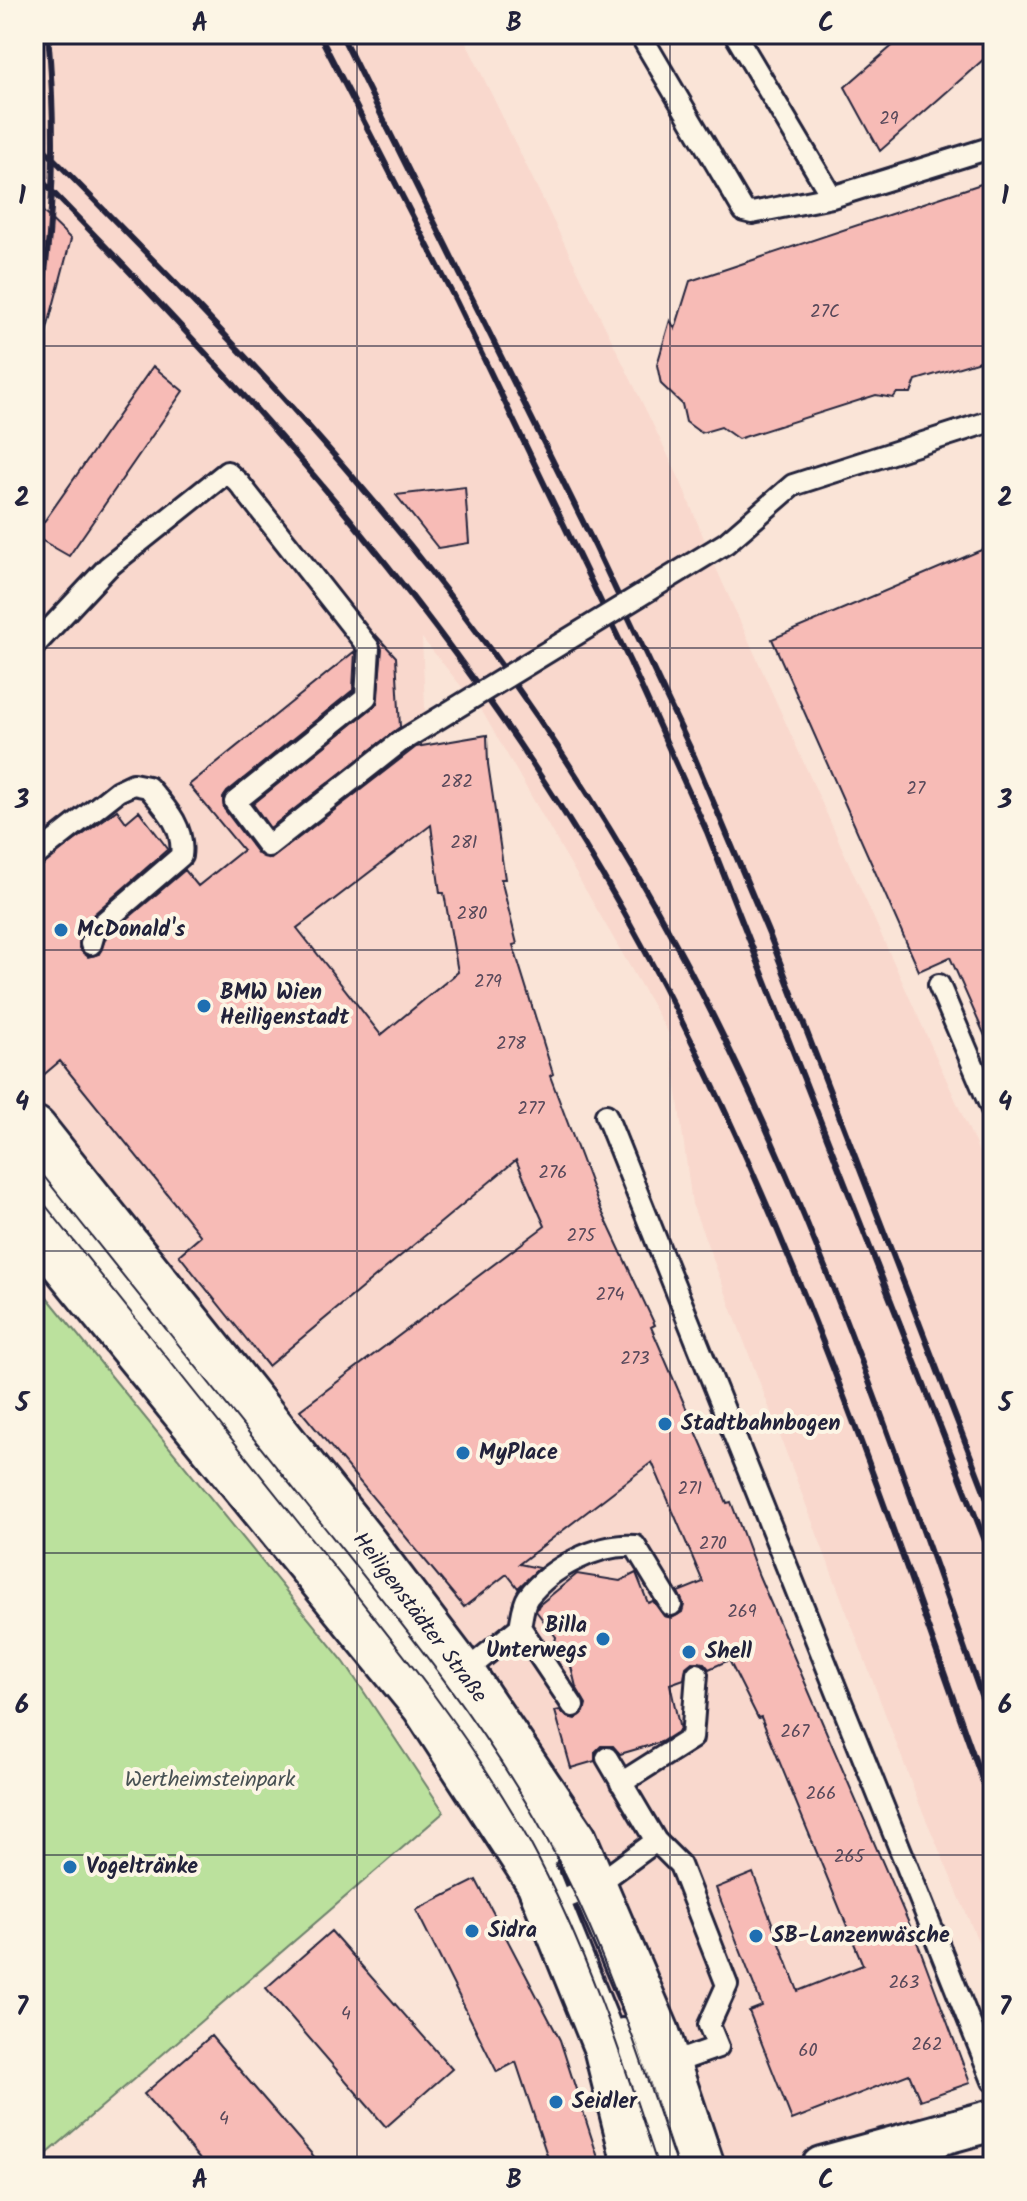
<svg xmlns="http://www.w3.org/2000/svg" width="1027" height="2201" viewBox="0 0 1027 2201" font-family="Kalam,sans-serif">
	<rect width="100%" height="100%" fill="#fae4d7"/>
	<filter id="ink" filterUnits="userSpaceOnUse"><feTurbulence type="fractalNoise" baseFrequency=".0125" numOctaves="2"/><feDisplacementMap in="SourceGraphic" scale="16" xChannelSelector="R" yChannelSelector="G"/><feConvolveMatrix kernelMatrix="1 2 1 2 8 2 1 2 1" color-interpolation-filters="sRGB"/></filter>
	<g filter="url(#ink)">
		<path fill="#f9d8cd" d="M34,34H462L680,480L716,568L993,1183V1976L919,1803L692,1204L669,1034L483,713L422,638L430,821L458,955L454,957L457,966L460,965L539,1213L543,1222L547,1221L646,1460L651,1470L655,1469L676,1519L673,1522L678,1533L681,1532L753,1710L757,1718L761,1717L783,1768L780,1770L784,1780H788L810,1831L806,1833L811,1843L815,1842L836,1894L833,1896L837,1905L841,1904L860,1958L914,2081L911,2082L914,2093L917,2092L932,2136L822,2167H667L607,1988L566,1898L34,1176V410L59,281L34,219Z"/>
		<path fill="#bbe19d" stroke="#6e826c" stroke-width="2" d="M34,1281L344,1662L444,1812L34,2165Z"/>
		<path fill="#f7bbb6" stroke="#22223b" stroke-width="2" fill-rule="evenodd" d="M906,34H993V51L880,151L845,87Z
			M993,180V357L916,380L911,393H897L893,398L876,395L738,439L721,427L701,433L686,422L682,404L661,384L657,365L670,320L675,329L690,281Z
			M34,203L71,239L45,337L34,336Z
			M153,366L183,391L69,556L34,536Z
			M465,487L469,543L438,548L396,495Z
			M993,545V1054L950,957L919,971L772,639Z
			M375,634L396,657L400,727L270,828L253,804L377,704L382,649Z
			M355,651L353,690L227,792L223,798L224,809L258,854L271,859L416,747L487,735L488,764L505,879H501L517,944L513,945L553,1074L550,1076L598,1203L655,1325L651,1327L727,1503L731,1502L759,1576L920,1949L970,2083L920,2100L909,2074L792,2120L749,2011L762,2006L716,1888L753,1873L798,1991L863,1965L761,1717L758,1718L729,1660L709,1669L704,1663L692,1662L686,1667L684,1679L670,1684L680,1730L661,1742L620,1754L613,1746H601L595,1752V1761L571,1768L555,1711L560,1710L567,1717L575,1719L584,1712L586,1704L576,1687L567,1650L554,1648L556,1637L536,1611L539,1605L577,1574L620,1581L636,1573L648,1603L653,1601L664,1616L672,1618L682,1612L684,1605L678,1592L703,1582L652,1462L519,1564L539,1568L518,1588L507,1574L464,1607L300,1410L545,1226L516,1160L268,1366L179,1255L201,1236L60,1061L34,1083V870L117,810L126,822L139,811L168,849L86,921L79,948L88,957L99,954L106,937L185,870L198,886L243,850L189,785ZM431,825L440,893H444L458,972L381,1035L297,928Z
			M476,1880L560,2040L601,2167H551L516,2062L497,2072L416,1910Z
			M331,1931L452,2069L386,2127L266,1988Z
			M211,2036L254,2087L323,2167H206L187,2144L144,2094Z"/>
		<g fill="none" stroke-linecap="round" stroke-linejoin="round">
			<g stroke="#22223b" stroke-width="26">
				<path id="lane" d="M640,34L744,211L752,213L832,197L993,147
					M735,34L832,197
					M34,646L108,567L227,472L239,483
					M34,857L118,791L133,784L148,787C166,808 185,828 181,856L95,930L91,944
					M939,985L993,1112
					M606,1115L993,2081
					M34,1178L442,1689L498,1770L547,1857
					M520,1627C522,1618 523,1604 528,1597C551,1567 599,1543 635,1546L671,1605
					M461,1675L520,1627L573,1706
					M621,1783L692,1738L697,1674
					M656,1841L680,1865L727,1985L709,2025L718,2047L664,2066
					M548,1905L595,1886L656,1841L607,1758
					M622,2029L667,2167"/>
			</g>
			<g stroke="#22223b" stroke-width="46">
				<path id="street" d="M822,2167L993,2120"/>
			</g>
			<g stroke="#22223b" stroke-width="50">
				<path id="secondary" d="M34,1129L366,1546L463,1674L574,1839L657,2033L702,2167
					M34,1227L424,1705L539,1882L606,2047L636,2167"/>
			</g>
			<use href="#lane" stroke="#fcf5e5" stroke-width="20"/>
			<use href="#street" stroke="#fcf5e5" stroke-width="40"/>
			<use href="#secondary" stroke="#fcf5e5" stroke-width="44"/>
			<path stroke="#22223b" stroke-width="2" d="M34,1164C128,1282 223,1400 317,1518C399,1620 482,1721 545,1836C603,1941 639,2054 677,2167
				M34,1191C125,1305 215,1418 306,1532C385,1631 467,1729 529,1841C585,1944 622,2056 658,2167"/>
			<path stroke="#22223b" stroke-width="6" d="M319,34L456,301L630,662L707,832L993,1561
				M341,34L595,546L694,756L771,939L993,1514
				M34,139C145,251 256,363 358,483C471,614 571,757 656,908C802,1167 894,1450 993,1729
				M34,173C247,389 448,614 603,876C775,1169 879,1493 993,1810
				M34,337C55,237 57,135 48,34"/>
			<g stroke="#22223b" stroke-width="26" stroke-linecap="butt">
				<path id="lane-bridge" d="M239,483L369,648L366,697L235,802L268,846L400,742L726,543L793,485L985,423"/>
			</g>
			<use href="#lane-bridge" stroke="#fcf5e5" stroke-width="20"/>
		</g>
	</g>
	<path fill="none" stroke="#22223b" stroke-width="2" stroke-opacity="0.55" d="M357,34V2167M670,34V2167M34,346H993M34,648H993M34,950H993M34,1251H993M34,1553H993M34,1855H993"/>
	<g fill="#1f6fb2" stroke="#fcf5e5" stroke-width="3">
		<circle cx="61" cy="930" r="8"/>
		<circle cx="204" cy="1006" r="8"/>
		<circle cx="665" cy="1424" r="8"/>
		<circle cx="463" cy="1453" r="8"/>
		<circle cx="603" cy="1639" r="8"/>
		<circle cx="689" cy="1652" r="8"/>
		<circle cx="70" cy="1867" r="8"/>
		<circle cx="472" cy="1931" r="8"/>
		<circle cx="756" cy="1936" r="8"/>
		<circle cx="556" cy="2102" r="8"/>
	</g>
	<g text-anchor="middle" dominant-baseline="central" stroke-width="8" stroke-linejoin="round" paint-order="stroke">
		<g font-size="18" fill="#57485a">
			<text x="889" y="119">29</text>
			<text x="825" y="312">27C</text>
			<text x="457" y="782">282</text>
			<text x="916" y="789">27</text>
			<text x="464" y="843">281</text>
			<text x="472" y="914">280</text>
			<text x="488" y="982">279</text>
			<text x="511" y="1044">278</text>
			<text x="531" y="1109">277</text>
			<text x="553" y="1173">276</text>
			<text x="581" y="1236">275</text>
			<text x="610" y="1295">274</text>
			<text x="635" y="1359">273</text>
			<text x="690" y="1489">271</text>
			<text x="713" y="1544">270</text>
			<text x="742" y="1612">269</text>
			<text x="795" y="1732">267</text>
			<text x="821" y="1794">266</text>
			<text x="849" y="1857">265</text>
			<text x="904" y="1983">263</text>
			<text x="346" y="2014">4</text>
			<text x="927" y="2045">262</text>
			<text x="808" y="2051">60</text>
			<text x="224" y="2119">4</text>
		</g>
		<g font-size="22" font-weight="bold" fill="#22223b" stroke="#fcf5e5" text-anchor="start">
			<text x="77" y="930">McDonald's</text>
			<text x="220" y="993">BMW Wien<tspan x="220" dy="25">Heiligenstadt</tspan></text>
			<text x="681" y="1424">Stadtbahnbogen</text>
			<text x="479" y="1453">MyPlace</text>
			<text x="587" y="1626" text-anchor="end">Billa<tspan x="587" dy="25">Unterwegs</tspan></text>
			<text x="705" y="1652">Shell</text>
			<text x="86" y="1867">Vogeltränke</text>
			<text x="488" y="1931">Sidra</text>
			<text x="772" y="1936">SB-Lanzenwäsche</text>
			<text x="572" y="2102">Seidler</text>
		</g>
		<g font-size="22" fill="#22223b" stroke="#fcf5e5">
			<text transform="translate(419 1618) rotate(53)">Heiligenstädter Straße</text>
		</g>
		<g font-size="22" fill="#485254" stroke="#fcf5e5">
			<text x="210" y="1780">Wertheimsteinpark</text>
		</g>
	</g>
	<rect width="1027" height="2201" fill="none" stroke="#fcf5e5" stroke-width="88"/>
	<rect x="44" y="44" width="939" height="2113" fill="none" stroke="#22223b" stroke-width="3"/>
	<g font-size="26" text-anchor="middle" font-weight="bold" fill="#22223b">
		<text x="200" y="31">A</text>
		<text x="514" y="31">B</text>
		<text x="826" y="31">C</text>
		<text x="22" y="204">1</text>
		<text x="1005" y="204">1</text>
		<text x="22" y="506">2</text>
		<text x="1005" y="506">2</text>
		<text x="22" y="808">3</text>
		<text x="1005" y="808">3</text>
		<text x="22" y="1110">4</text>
		<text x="1005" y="1110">4</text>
		<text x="22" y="1411">5</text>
		<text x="1005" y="1411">5</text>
		<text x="22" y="1713">6</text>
		<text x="1005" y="1713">6</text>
		<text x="22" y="2015">7</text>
		<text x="1005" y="2015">7</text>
		<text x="200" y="2188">A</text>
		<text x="514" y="2188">B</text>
		<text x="826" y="2188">C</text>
	</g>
</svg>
